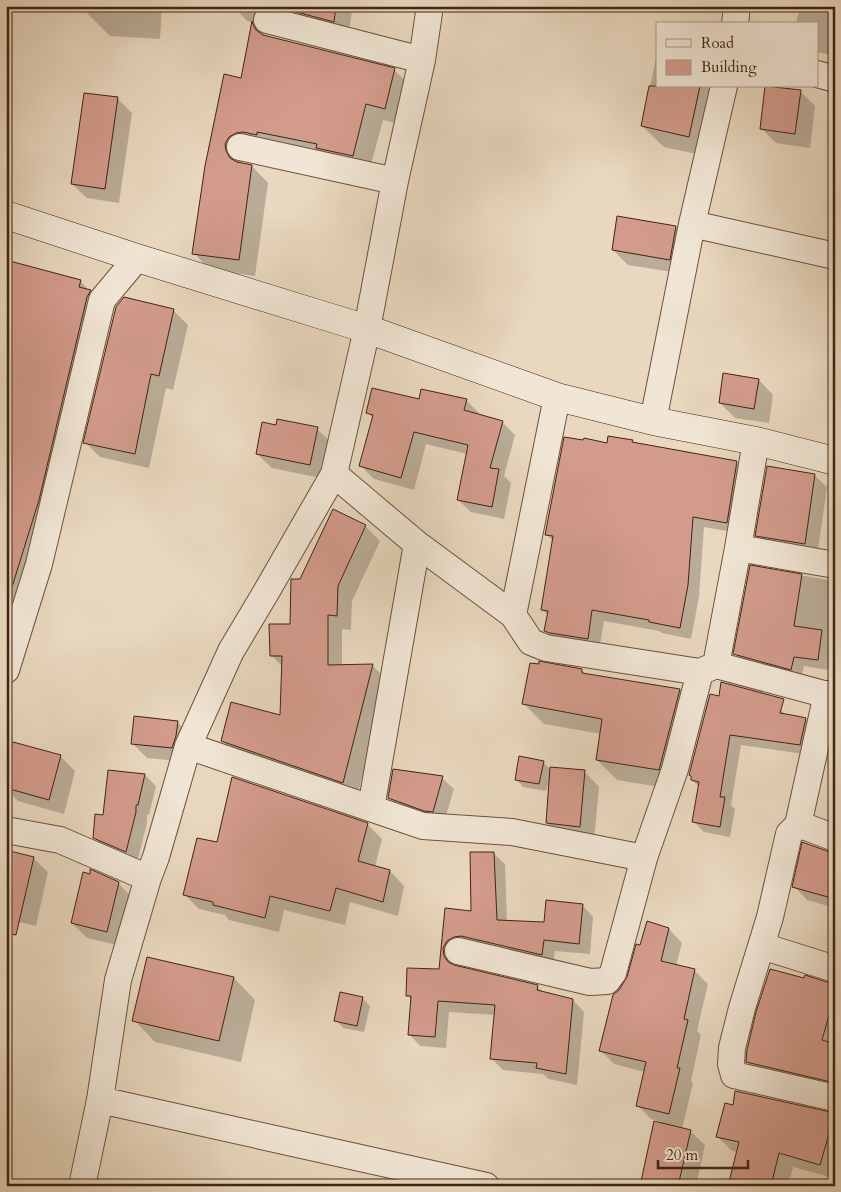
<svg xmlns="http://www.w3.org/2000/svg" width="841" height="1192" viewBox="0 0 841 1192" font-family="Cardo,serif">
	<rect width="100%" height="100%" fill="#e9d8bf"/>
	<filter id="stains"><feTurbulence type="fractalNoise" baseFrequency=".004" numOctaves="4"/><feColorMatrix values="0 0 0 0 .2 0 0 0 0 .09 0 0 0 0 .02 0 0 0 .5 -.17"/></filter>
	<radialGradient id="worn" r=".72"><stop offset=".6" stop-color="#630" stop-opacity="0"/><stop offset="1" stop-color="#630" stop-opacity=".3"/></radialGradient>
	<path fill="#0003" d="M89,6H162L160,39L110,36L88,14Z
		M233,6H353L348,36L247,21Z
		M800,6H835V56L817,52V24H796Z
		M253,23L267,37L394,70L411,86L401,124L383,120L369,172L242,160V164L252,166L268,183L255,276L210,270L194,253L242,79Z
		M657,53V86H725L710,157L664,147L642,126Z
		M801,92L815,106L810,148L776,143L761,128Z
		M117,98L132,113L119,203L87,198L72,184Z
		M676,227L691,242L684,274L628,265L613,250Z
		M80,281L108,309L19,652L6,693V462Z
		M174,311L188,325L173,390L166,388L149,468L100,457L85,442Z
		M759,380L773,395L769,423L735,418L720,403Z
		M466,400L479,413L478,416L502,422L515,435L504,476L511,483L504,519L471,512L458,500L467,454L426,444L414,490L374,479L361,466L374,419L368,413L420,401Z
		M277,427L317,429L332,443L325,479L272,468L257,454Z
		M632,441L635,444L737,463L748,474L738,533L704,527L699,597L691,639L662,633L659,631L604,621L599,650L557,642L546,631L548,615L542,610L554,542L546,534L608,444Z
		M814,475L827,487L817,556L769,548L757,535Z
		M365,526L380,541L352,601L351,630L342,629V666H373L387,680L357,797L237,756L223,741L281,716L283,667L271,655L291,625Z
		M751,567L835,581V630H834L828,670L804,666L801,679L745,664L735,654Z
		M582,670L586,675L680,690L699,710L678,790L617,780L597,760L601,734L544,724L524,704Z
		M711,695L781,710L786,715L806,720L816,730L811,755L741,745L731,805L735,809L730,837L704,832L694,822L700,788L692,780Z
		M177,722L192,737L187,762L147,758L132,743Z
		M835,734V769L828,763Z
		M60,756L75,771L64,814L18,801L6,790V774Z
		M543,762L550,769L585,772L599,787L594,841L562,838L547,823L550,780H549L546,791L523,787L516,779Z
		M145,775L156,786L149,815H147V823L137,863L105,849L94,837L105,816Z
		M442,778L454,789L444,822L401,809L389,798Z
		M367,824L382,839L375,867L390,871L404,886L398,916L350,902L345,925L284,910L279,932L229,920L225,915L199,909L184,894Z
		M493,853L505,864L507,922L546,923L582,905L593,917L590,954L555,951L553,966L454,959L455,967L537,986L544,993L573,1000L584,1012L577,1085L549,1079L543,1074L503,1070L492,1059L496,1015L449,1012L446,1048L420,1046L409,1034L412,1000L407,995L441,970L446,910L473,912Z
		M33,858L48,872L36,926L6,919Z
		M835,859V908L807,900L794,886Z
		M118,883L133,898L122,946L87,938L72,923Z
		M647,923L669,929L682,943L676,966L694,970L708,984L697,1031L701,1035L691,1081L693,1083L682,1129L690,1131L705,1145L696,1186H641L662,1122L651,1119L638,1106L645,1072L614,1064L601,1051L620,991L629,978L640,946Z
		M234,978L255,1000L241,1062L155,1042L134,1020Z
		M805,980L835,985V1093L761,1076L747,1062Z
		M362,998L370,1006L364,1032L343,1028L336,1020Z
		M835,1114L834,1178L793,1167L788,1186H730L738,1152L732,1151L718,1137Z"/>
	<path fill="#d39b8c" stroke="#412410" d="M274,6H336L334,22Z
		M252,21L253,24L256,30L263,35L395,68L385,109L366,104L353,156L316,148L317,144L257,132V135L243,132L236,133L229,137L225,144L226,151L230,158L237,162L252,165L239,260L192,254L205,166L224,74L241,78Z
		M649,86H700L689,137L641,126Z
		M765,86L801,90L795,134L760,129Z
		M84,93L118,97L105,189L71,184Z
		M617,216L676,226L670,260L612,250Z
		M6,260L81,280L79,287L91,290L87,297L39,500L12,587L6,586Z
		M124,297L174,309L159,376L151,374L135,454L83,443L116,307Z
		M723,373L759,379L754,409L719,403Z
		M372,388L419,399L421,389L467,399L464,410L503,421L490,468L499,469L492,507L457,500L468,445L414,432L401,478L359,466L373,415L366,413Z
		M277,419L318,427L310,465L256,454L262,422L276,425Z
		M608,436L633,440L632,442L737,461L727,523L693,517L688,585L680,628L649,622V620L592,610L588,639L550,633L544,631L548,611L541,610L553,536L545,535L564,437L583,440L584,438L607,443Z
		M767,466L815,474L805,544L755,536Z
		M333,509L366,525L338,586L337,616L328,615V665L373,664L343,783L221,741L231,702L280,715L282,656H270L269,624H290L291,579H300Z
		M750,565L802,574L794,626L822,630L818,660L794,657L791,670L733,654Z
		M539,661L582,669V673L680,689L659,770L596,760L602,719L522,704L530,663L539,664Z
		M721,682L784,699L780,713L797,716L806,718L800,745L730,735L720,797H725L720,827L692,822L699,782L691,780V776L689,775L710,694L719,696Z
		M134,716L178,721L176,736L172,748L131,744Z
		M835,728V750L830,749Z
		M13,742L61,755L49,800L6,788V769Z
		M519,756L544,761L539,784L515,780Z
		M550,767L585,770L580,827L546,823Z
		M393,769L443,776L433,812L424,811L388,798Z
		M108,770L145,774L138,805H136V812L126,852L93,838L95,814L103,815Z
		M232,777L368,823L358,861L390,870L383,902L336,888L330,911L270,896L265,918L213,905V902L183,895L197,838L217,842Z
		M802,842L830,852L835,853V899L792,887Z
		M6,850L34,857L16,935L6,933Z
		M470,852H494L497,920L544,922L546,900L583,904L579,944L544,940L542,955L461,936L454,937L447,941L443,948L444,956L448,962L454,965L538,985L537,990L573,999L566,1074L536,1068L537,1063L490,1059L495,1005L438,1001L435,1037L408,1035L411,996H406L407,968L439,969L445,908L471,911Z
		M90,869L119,882L107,932L71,923L83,872L90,874Z
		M647,921L669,928L661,961L695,969L684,1019L688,1020L677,1068H680L669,1114L636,1106L646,1062L599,1051L613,995L619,990L627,977L636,944L640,945Z
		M147,957L234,977L219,1041L132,1021Z
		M770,969L804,978L805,975L830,983L835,984V994L822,1040L835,1044V1083L746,1062L747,1050L756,1012Z
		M340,992L363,997L357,1026L334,1021Z
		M735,1091L835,1113L820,1165L779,1153L771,1186H728L739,1142L716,1137L725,1103L733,1105Z
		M654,1121L691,1130L678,1186H640Z"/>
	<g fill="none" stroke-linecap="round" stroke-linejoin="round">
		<g stroke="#6b513c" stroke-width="28">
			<path id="minor" d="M267,20L422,60
				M735,24L737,6
				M817,74L835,79
				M240,147L395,181
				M692,224L835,256
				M557,397L513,615L531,642L546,648L700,672
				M653,421L692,224L724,86
				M334,474L417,544L513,615
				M738,548L835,565
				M716,665L835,697
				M6,670L39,564L102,300L137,258
				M188,746L423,826L512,832L644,858
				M371,808L417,544
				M798,825L827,694
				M6,830L60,840L148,878
				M835,838L806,827L798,825L789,834L770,917L742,1008L732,1048L731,1064L734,1075L835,1098
				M762,946L835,969
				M458,951L590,982L607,981L613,973L644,858L675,769L700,672L716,665L738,548L756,441
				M100,1100L486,1186
				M82,1186L100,1100L118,980L148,878L156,857L188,746L231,651L265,594L334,474L367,329L395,181L422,60L430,6"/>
		</g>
		<g stroke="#412410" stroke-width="29">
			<path id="secondary" d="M6,215L137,258L367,329L557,397L653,421L756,441L835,461"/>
		</g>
		<use href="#minor" stroke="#f1e6d5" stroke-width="26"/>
		<use href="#secondary" stroke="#f1e6d5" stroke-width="28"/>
	</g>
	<rect width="841" height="1192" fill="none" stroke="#e9d8bf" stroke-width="25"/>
	<rect x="8" y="8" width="826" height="1177" fill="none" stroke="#412410" stroke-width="2.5"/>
	<rect x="12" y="12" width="816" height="1167" fill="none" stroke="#412410"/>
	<rect x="656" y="22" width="162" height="65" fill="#f1e6d5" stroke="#ab9886"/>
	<rect x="666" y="39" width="25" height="8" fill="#f1e6d5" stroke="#ab9886"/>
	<text x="701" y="48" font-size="15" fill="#412410">Road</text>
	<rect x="666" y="60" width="25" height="15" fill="#d39b8c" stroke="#ab9886"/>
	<text x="701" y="72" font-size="15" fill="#412410">Building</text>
	<path d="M658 1160v8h90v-8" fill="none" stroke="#412410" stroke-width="2.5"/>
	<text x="666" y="1160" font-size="15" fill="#412410" stroke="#f1e6d5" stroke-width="4" paint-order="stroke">20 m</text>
	<rect width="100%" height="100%" filter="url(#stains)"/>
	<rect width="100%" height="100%" fill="url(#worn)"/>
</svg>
